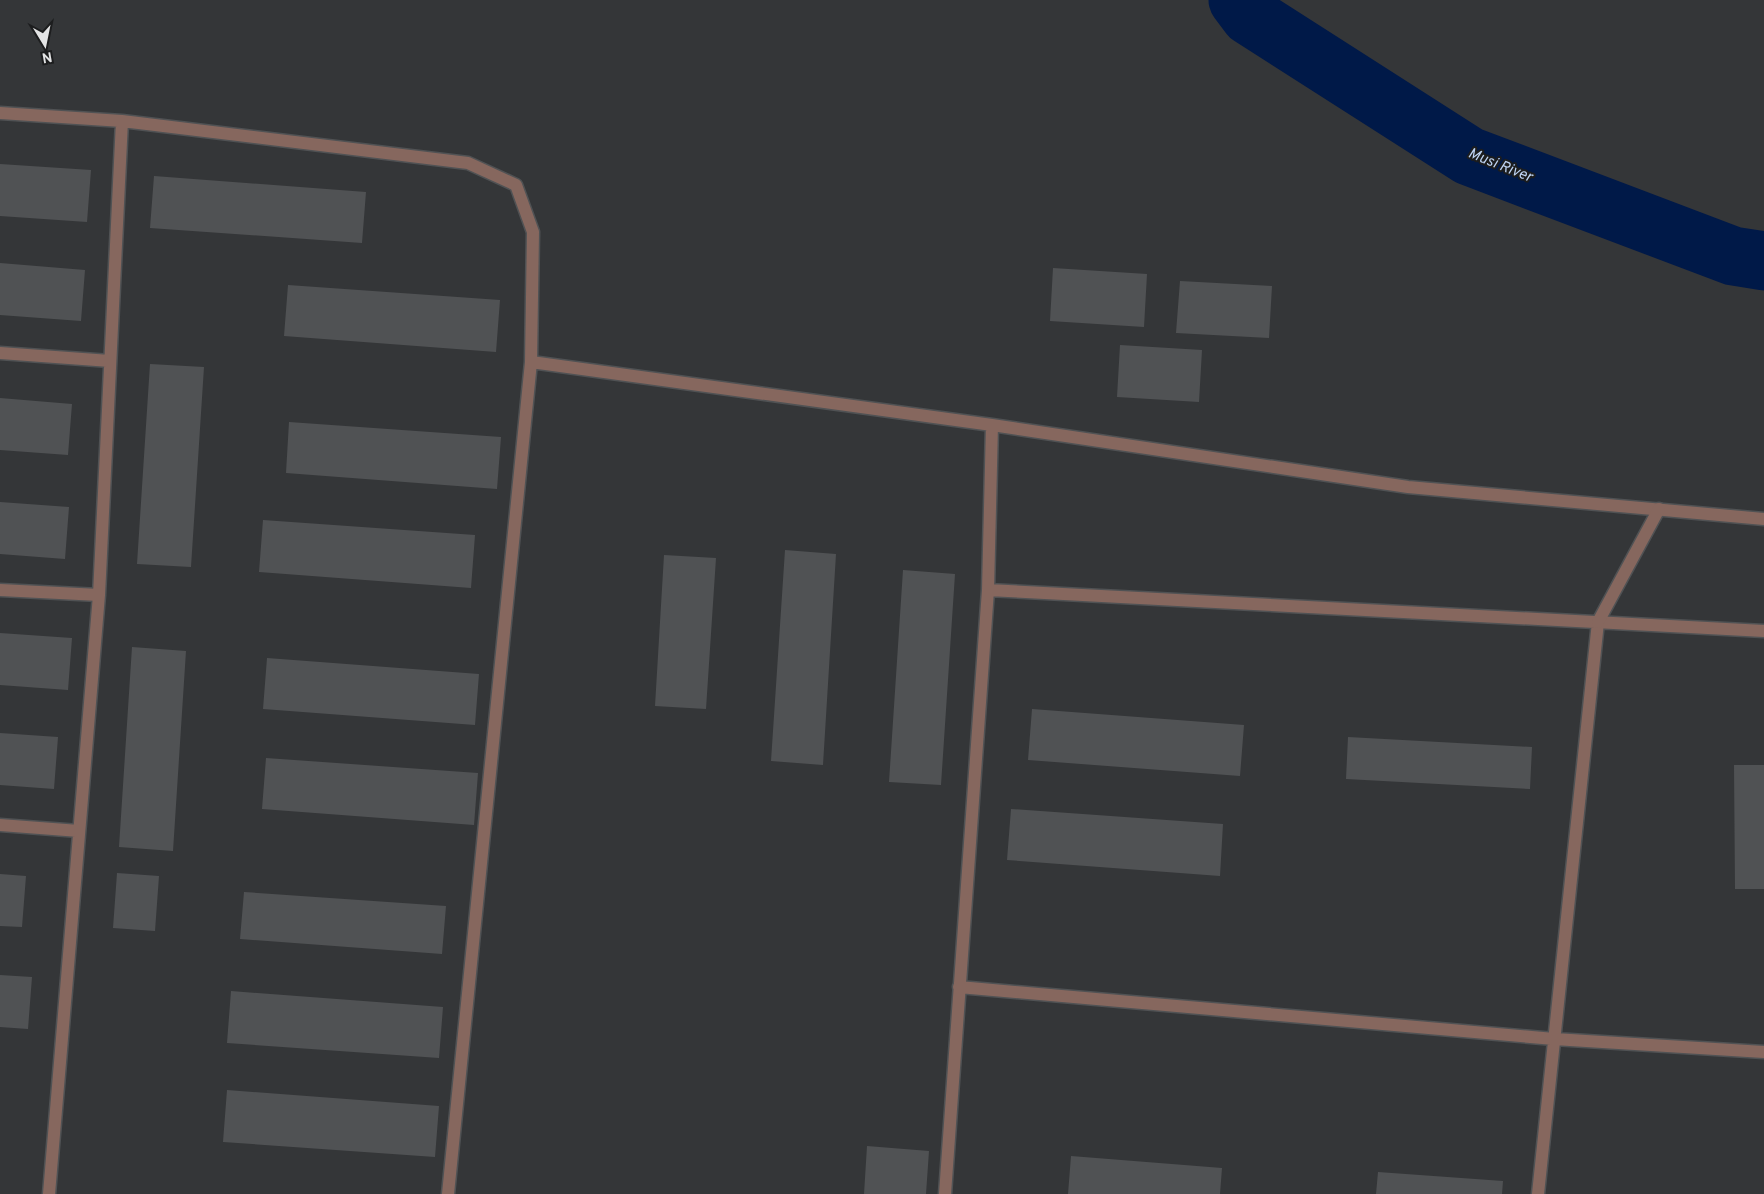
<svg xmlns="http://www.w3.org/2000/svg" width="1764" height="1194" viewBox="0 0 1764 1194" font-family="Overpass,sans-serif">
	<rect width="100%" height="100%" fill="#343638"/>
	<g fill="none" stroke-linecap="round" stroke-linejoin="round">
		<path stroke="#001948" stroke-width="59" d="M1238,0L1250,16L1469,156L1733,256L1764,261"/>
	</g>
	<path fill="#505254" d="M0,164L91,170L87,222L0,216Z
		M154,176L366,192L362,243L150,228Z
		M0,263L85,270L81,321L0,315Z
		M1053,268L1147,274L1144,327L1050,321Z
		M1180,281L1272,286L1269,338L1176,333Z
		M288,285L500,300L496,352L284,336Z
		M1120,345L1202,350L1199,402L1117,397Z
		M150,364L204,367L191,567L137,564Z
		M0,398L72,404L68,455L0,450Z
		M289,422L501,437L497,489L286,473Z
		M0,502L69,507L65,559L0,554Z
		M263,520L475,535L471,588L259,572Z
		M785,550L836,554L823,765L771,761Z
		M664,555L716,558L706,709L655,706Z
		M903,570L955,574L941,785L889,782Z
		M0,633L72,638L68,690L0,685Z
		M132,647L186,651L173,851L119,847Z
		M267,658L479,674L475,725L263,709Z
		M1032,709L1244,725L1240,776L1028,760Z
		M0,733L58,737L54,789L0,785Z
		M1348,737L1532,747L1530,789L1346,779Z
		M266,758L478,773L474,825L262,809Z
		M1734,765H1764V889H1735Z
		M1011,809L1223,824L1220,876L1007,860Z
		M117,873L159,876L155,931L113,928Z
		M0,874L26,876L22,927L0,926Z
		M244,892L446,906L442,954L240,939Z
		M0,975L32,977L28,1029L0,1027Z
		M231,991L443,1007L439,1058L227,1043Z
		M227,1090L439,1106L435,1157L223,1142Z
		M867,1146L929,1151L926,1194H864Z
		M1071,1156L1222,1168L1220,1194H1068Z
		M1378,1172L1503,1181L1502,1194H1376Z"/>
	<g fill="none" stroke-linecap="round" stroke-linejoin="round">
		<g stroke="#505254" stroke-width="15">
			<path id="lane" d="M0,113L122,121L468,163L516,185L533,232L531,362L448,1194
				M0,353L110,361
				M531,362L992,425L1408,487L1764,519
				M0,590L99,595
				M988,590L1764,631
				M0,825L79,831
				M959,987L1554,1039L1764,1052
				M49,1194L99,595L122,121
				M945,1194L988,590L992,425
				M1538,1194L1598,622"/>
		</g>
		<g stroke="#505254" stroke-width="15">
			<path id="street" d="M1598,622L1659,509"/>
		</g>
		<use href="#lane" stroke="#86675e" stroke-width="12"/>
		<use href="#street" stroke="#86675e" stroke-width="12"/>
	</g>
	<g text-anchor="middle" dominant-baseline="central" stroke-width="4" stroke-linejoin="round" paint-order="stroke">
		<g font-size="15" font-style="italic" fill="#bfd4f4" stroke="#1c1d1e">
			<text transform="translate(1500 166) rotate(22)">Musi River</text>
		</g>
	</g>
	<g transform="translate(45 45) rotate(170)" stroke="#1c1d1e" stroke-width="4" paint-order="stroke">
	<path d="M0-4L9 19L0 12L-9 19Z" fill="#e3e4e5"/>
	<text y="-8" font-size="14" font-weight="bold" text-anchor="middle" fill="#e3e4e5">N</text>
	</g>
</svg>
